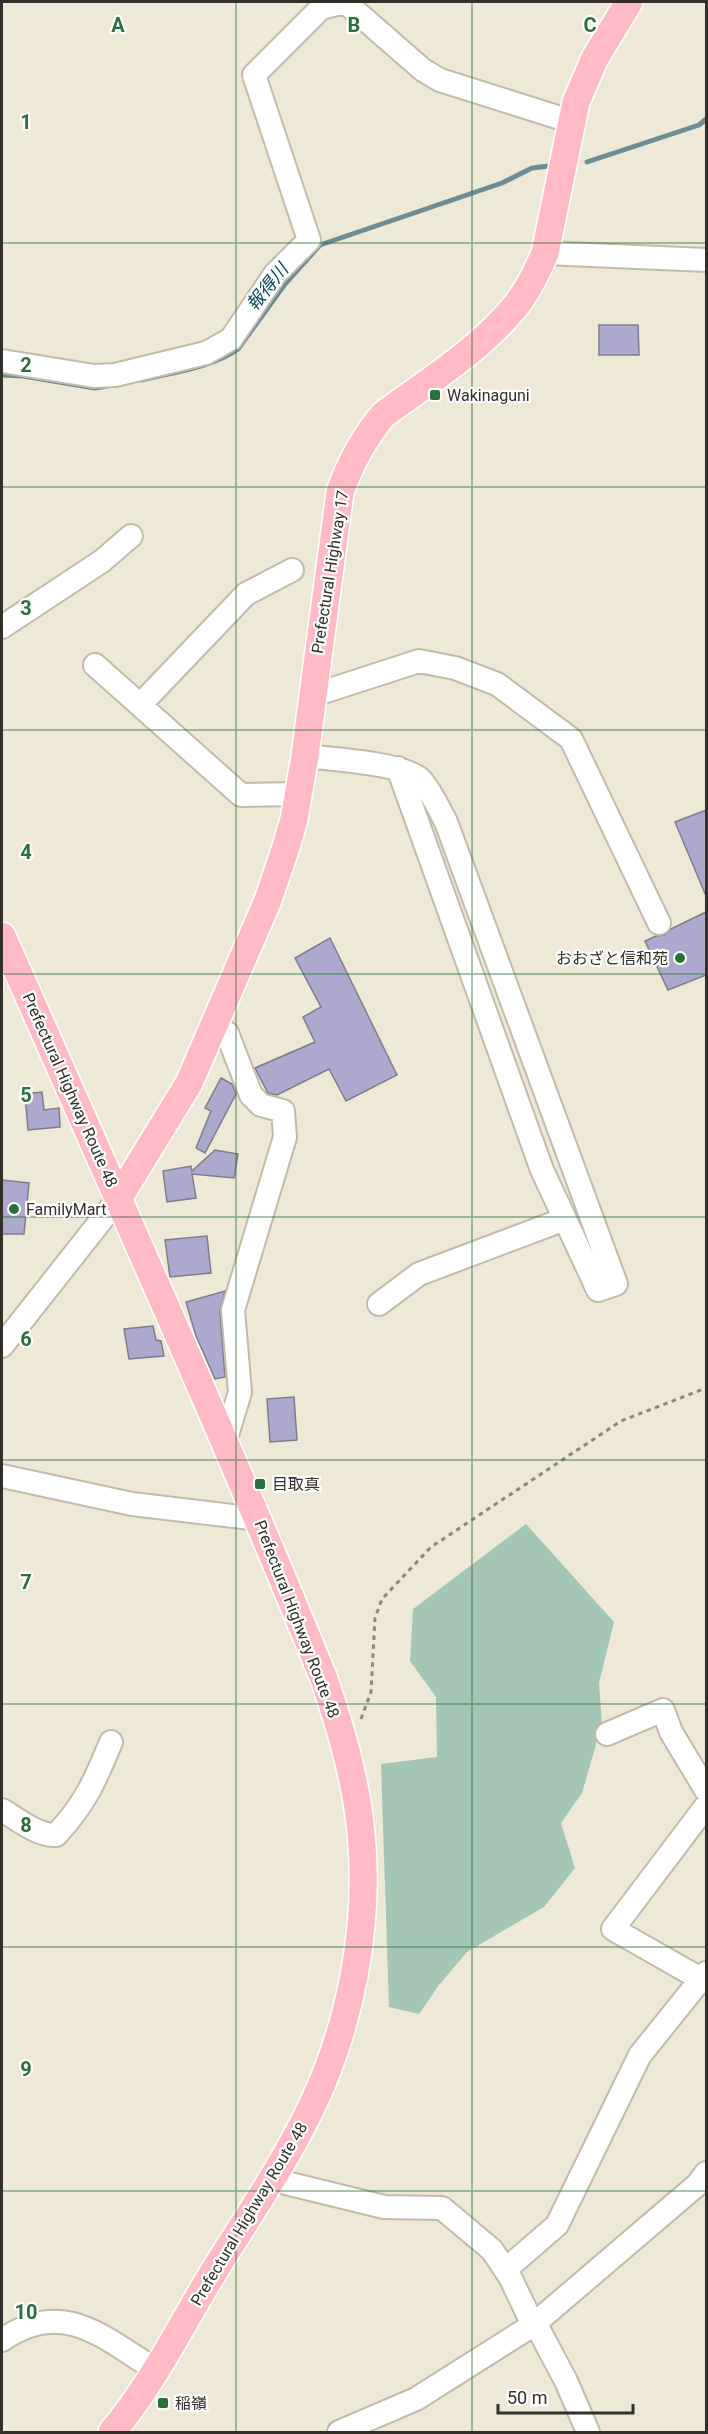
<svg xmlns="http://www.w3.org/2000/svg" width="708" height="2434" viewBox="0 0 708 2434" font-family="Roboto,'Noto Sans JP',sans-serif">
	<rect width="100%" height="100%" fill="#eee8d7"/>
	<path fill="#a4c6b5" d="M526,1524L614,1622L599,1683L602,1724L582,1793L561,1823L575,1868L544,1907L467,1952L439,1985L419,2014L389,2007L381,1764L437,1757L436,1697L410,1661L413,1609Z"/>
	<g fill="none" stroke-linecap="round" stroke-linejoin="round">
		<path stroke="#6d8c94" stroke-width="5" d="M587,162L699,125L706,119
			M2,375L23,376L95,388L107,386
			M142,380C174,372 211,368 238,349L285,284L320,245L502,183L532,168L549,166"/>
	</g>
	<path fill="#ada8cd" stroke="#7e7c8c" stroke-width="1.5" d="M599,325H638L639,355H599Z
		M706,810V896L675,822Z
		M706,912V975L668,990L645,941L656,936L664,935L671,929Z
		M330,938L397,1075L346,1101L329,1069L277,1095L268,1093L255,1068L315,1042L303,1017L321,1007L295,958Z
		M221,1078L232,1084L236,1094L205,1153L196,1148L211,1111L205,1108Z
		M42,1092L44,1110L59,1108L60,1127L28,1130L25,1094Z
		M215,1150L238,1154L234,1178L192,1174L196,1198L167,1202L163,1171L191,1166L192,1171Z
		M2,1180L29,1183L24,1234H2Z
		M207,1236L211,1273L170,1277L165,1240Z
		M225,1291L220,1311L225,1377L215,1379L196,1336L186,1302Z
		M153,1326L156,1340L161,1341L164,1356L129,1359L124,1329Z
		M294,1397L297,1440L270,1442L267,1399Z"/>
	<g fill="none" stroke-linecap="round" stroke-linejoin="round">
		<g stroke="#c1bbaa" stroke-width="26">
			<path id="minor" d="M545,253L706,260
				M2,361L94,376L115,375L206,353L231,339L275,274L309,240L254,75L321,8L345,2L423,70L440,80L557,117L572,118
				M2,627L102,561L131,536
				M95,665L241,795L298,794
				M311,696L419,661L455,668L497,684L571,739L659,923
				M140,705L246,594L292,570
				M305,756C329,759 408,763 422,781C432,793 439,809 446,822L616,1284L598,1290L542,1170L398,768
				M213,1027L227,1033L251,1095L261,1105L283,1111L285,1137L233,1310L240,1392L225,1442
				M379,1304L419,1274L565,1219
				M2,1346L118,1199
				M2,1476L132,1504L258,1519
				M607,1734L663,1710L671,1732L706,1790
				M706,1806L613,1929L706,1982
				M2,1810C17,1819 38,1836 56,1835C85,1804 95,1781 111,1742
				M274,2177L286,2183L384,2207L442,2208L492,2250L510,2277L533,2325L540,2332L566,2381L588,2432
				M505,2270L557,2225L640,2055L706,1973
				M2,2340C64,2298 102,2337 156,2370
				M339,2432L416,2399L533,2325L698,2184L706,2173"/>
		</g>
		<g stroke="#fff" stroke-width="30">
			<path id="major" d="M2,936C111,1183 222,1429 324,1679C341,1729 356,1780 361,1833C370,1925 351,2025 311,2108C284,2164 249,2215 216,2268C182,2323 154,2382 112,2432
				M118,1199L189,1083L268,900L286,847L294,819L305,756L340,492C350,464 363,439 383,415C427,382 477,352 513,309C527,293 537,272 545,253L576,102L595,58L629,2"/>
		</g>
		<path stroke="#8b877c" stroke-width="3" stroke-dasharray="4.5 4.5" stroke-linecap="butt" d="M361,1719L371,1692L375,1618L382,1599L431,1547L621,1421L706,1388"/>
		<use href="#minor" stroke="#fff" stroke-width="22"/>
		<use href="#major" stroke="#ffbac5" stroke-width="27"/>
	</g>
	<path fill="none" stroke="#2a703b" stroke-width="1.5" stroke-opacity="0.55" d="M236,2V2432M472,2V2432M2,243H706M2,487H706M2,730H706M2,974H706M2,1217H706M2,1460H706M2,1704H706M2,1947H706M2,2191H706"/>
	<g fill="#2a703b" stroke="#fff" stroke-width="2">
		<rect x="429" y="389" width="12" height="12" rx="3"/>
		<circle cx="680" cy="958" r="6"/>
		<circle cx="14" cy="1209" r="6"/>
		<rect x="254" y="1478" width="12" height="12" rx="3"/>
		<rect x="157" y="2397" width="12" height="12" rx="3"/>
	</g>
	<g text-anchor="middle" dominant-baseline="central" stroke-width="4.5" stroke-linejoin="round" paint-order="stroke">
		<g font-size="16" fill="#312f28" stroke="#fff" text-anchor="start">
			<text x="447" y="395">Wakinaguni</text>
			<text x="668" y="958" text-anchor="end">おおざと信和苑</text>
			<text x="26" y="1209">FamilyMart</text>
			<text x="272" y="1484">目取真</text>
			<text x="175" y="2403">稲嶺</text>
		</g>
		<g font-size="16" fill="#312f28" stroke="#fff">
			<text transform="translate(330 572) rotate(-81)">Prefectural Highway 17</text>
			<text transform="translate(70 1090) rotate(66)">Prefectural Highway Route 48</text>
			<text transform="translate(297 1619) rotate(69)">Prefectural Highway Route 48</text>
			<text transform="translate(249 2214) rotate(-59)">Prefectural Highway Route 48</text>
		</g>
		<g font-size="18" font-style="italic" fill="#044758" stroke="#fff">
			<text transform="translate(267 287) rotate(-51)">報得川</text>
		</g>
	</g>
	<g font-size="20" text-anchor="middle" font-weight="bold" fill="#2a703b" stroke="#fff" stroke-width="4.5" stroke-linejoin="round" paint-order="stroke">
		<text x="118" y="32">A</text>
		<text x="354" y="32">B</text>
		<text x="590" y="32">C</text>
		<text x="26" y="129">1</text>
		<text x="26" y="372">2</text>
		<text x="26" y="615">3</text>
		<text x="26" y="859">4</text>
		<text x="26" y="1102">5</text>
		<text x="26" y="1346">6</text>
		<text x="26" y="1589">7</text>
		<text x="26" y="1832">8</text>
		<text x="26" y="2076">9</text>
		<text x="26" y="2319">10</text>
	</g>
	<rect width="708" height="2434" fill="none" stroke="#312f28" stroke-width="6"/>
	<path d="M498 2404v9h135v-9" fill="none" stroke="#312f28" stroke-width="3"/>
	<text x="507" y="2404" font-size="18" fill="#312f28" stroke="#ffffff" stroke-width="4.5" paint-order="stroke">50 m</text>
</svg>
